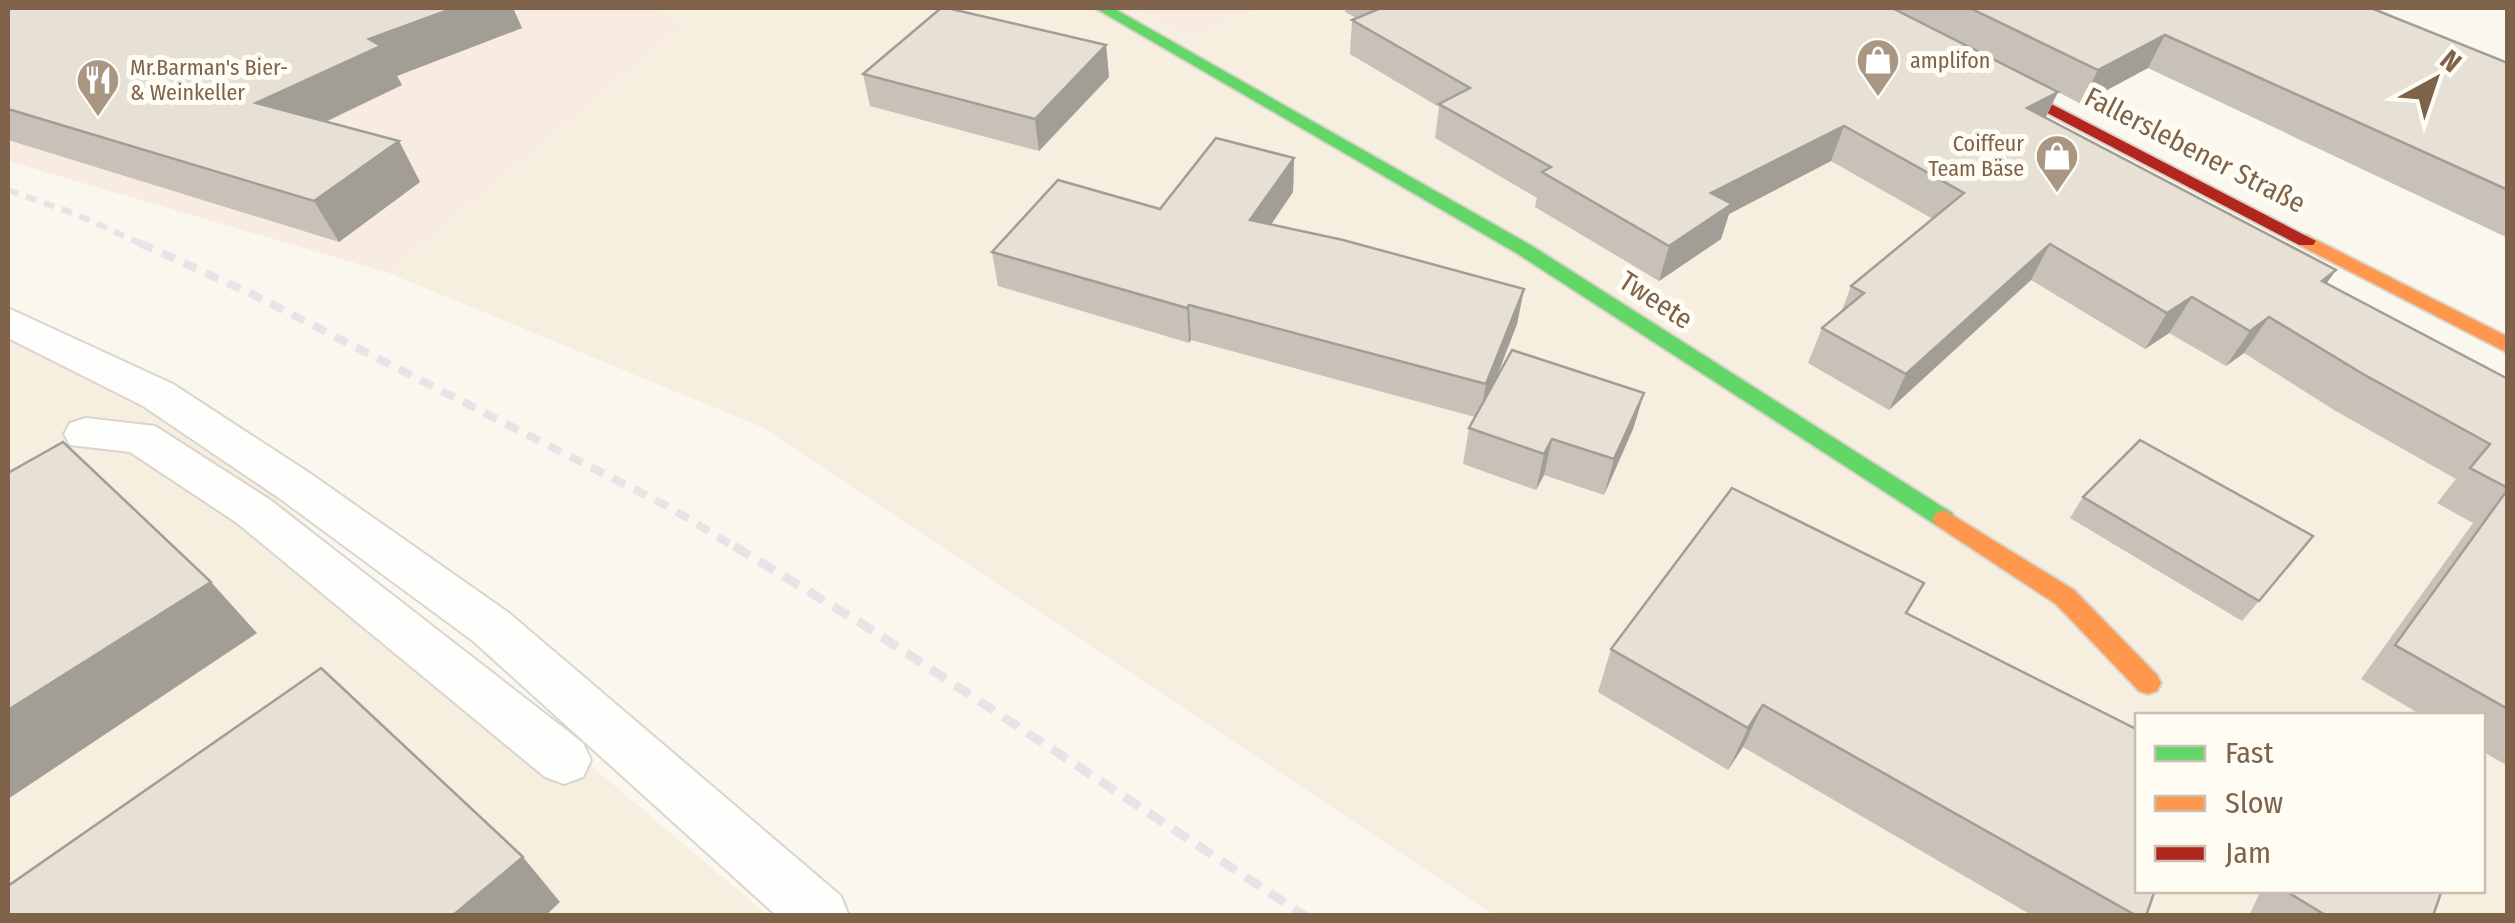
<svg xmlns="http://www.w3.org/2000/svg" width="2515" height="923" viewBox="0 0 2515 923" font-family="'Fira Sans Condensed',sans-serif">
	<rect width="100%" height="100%" fill="#faf7ee"/>
	<path fill="#f6eede" fill-rule="evenodd" d="M656,8H1130L1190,38L1263,8H1770L2507,410V915H1494L764,428L389,273L687,26ZM2138,716H2482V890H2138Z
		M8,341L169,408L767,915H8Z"/>
	<path fill="#f8ebdf" d="M94,8H656L687,25L389,273L8,161V35Z
		M1130,8H1262L1190,38Z"/>
	<g fill="none" stroke-linecap="round" stroke-linejoin="round">
		<g stroke="#dad4cc" stroke-width="4">
			<path id="lane" d="M8,308L173,384L311,474L509,613L841,896L849,916H777L473,641L279,498L143,406L8,338Z
				M86,418L155,426L269,499L583,743L591,760L583,777L564,784L545,777L237,523L130,452L70,445L64,434L70,423Z"/>
		</g>
		<g stroke="#d9d3c9" stroke-width="4">
			<path id="fast" d="M1095,8H1113L1532,246L1952,513L1956,519L1952,525H1936L1518,254Z"/>
		</g>
		<g stroke="#d9d3c9" stroke-width="4">
			<path id="slow" d="M2306,235L2508,337V353L2299,245V237Z
				M1944,510L2074,590L2157,675L2161,683L2157,691L2148,694L2139,691L2056,604L1936,525L1932,519L1936,513Z"/>
		</g>
		<g stroke="#d9d3c9" stroke-width="4">
			<path id="jam" d="M1847,8H1866L2316,241L2313,245H2299Z"/>
		</g>
		<use href="#lane" fill="#fefefc" fill-rule="evenodd"/>
		<use href="#fast" fill="#63d668" fill-rule="evenodd"/>
		<use href="#slow" fill="#ff974d" fill-rule="evenodd"/>
		<use href="#jam" fill="#b3261e" fill-rule="evenodd"/>
		<path stroke="#e7e3e7" stroke-width="6" stroke-dasharray="11 8" stroke-linecap="butt" d="M8,190L78,215L146,246"/>
		<path stroke="#e7e3e7" stroke-width="8" stroke-dasharray="14 10" stroke-linecap="butt" d="M140,243L252,294L667,506L738,549"/>
		<path stroke="#e7e3e7" stroke-width="9" stroke-dasharray="18 11" stroke-linecap="butt" d="M734,546L864,625L1305,916"/>
	</g>
	<path fill="#c7c1b7" d="M8,8H513L522,28L397,76L402,85L326,122L399,141L420,182L339,242L8,140Z
		M1346,8H2371L2508,63V238L2148,68L2081,104L2058,92L2046,117L2327,283L2508,379V766L2482,751V716H2423L2361,679L2473,523L2437,503L2456,479L2334,410L2244,353L2226,366L2169,333L2145,349L2031,280L1889,410L1808,363L1822,328L1841,313L1851,286L1933,219L1831,161L1729,214L1721,239L1659,281L1535,207L1537,198L1435,138L1439,107L1350,54L1352,20L1356,18L1345,12Z
		M1106,45L1109,77L1039,151L870,106L863,74Z
		M1294,158L1293,192L1271,225L1524,289L1517,324L1495,382L1644,393L1633,429L1604,495L1544,475L1536,490L1463,464L1469,428L1475,417L1191,340L1189,343L998,286L992,252L1160,209Z
		M2083,497L2259,601L2242,621L2070,518Z
		M1907,613L2146,916H2033L1743,747L1728,770L1598,692L1611,649Z
		M2261,890H2442L2433,916H2249Z"/>
	<path fill="#a29d95" d="M454,8H513L522,28L397,76L402,85L280,143L256,103L369,39Z
		M2165,35L2148,68L2081,104L2098,70Z
		M1106,45L1109,77L1039,151L1035,119Z
		M2058,92L2041,126L2027,108Z
		M1844,126L1831,161L1729,214L1721,239L1659,281L1669,246L1711,193Z
		M399,141L420,182L339,242L314,201Z
		M1294,158L1293,192L1250,255V220Z
		M2050,244L2031,280L1889,410L1906,374Z
		M2336,270L2311,306L2322,281Z
		M1524,289L1517,324L1480,419L1486,384Z
		M2192,297L2169,333L2145,349L2167,313Z
		M1189,305L1191,340L1189,343L1187,308Z
		M2269,317L2244,353L2226,366L2250,331Z
		M1644,393L1633,429L1604,495L1614,459Z
		M1552,439L1544,475L1536,490L1544,454Z
		M211,582L257,633L8,799V710Z
		M1763,705L1743,747L1728,770L1748,728Z
		M523,857L560,902L545,916H452Z"/>
	<path fill="#e7e0d5" stroke="#a29d95" stroke-width="2.5" d="M8,8H454L369,39L381,46L256,103L399,141L314,201L8,109Z
		M941,8H947L1106,45L1035,119L863,74Z
		M1381,8H1892L2058,92L2027,108L2336,270L2322,281L2508,379V488L2470,468L2490,444L2363,374L2269,317L2250,331L2192,297L2167,313L2050,244L1906,374L1822,328L1864,293L1851,286L1964,193L1844,126L1711,193L1732,204L1669,246L1542,172L1551,167L1439,104L1470,88L1352,20Z
		M1970,8H2371L2508,63V190L2165,35L2098,70Z
		M1216,138L1294,158L1250,220L1343,240L1524,289L1486,384L1189,305L1187,308L992,252L1058,180L1160,209Z
		M1512,350L1644,393L1614,459L1552,439L1544,454L1469,428Z
		M2140,440L2313,536L2259,601L2083,497Z
		M63,442L211,582L8,710V473Z
		M1732,488L1924,583L1906,613L2138,730V890H2155L2146,916H2137L1763,705L1748,728L1611,649Z
		M2508,489V709L2395,645Z
		M321,668L523,857L452,916H8V886Z
		M2284,890H2442L2433,916H2327Z"/>
	<defs>
		<g id="shop-pin" transform="scale(2.25)"><path d="M0 17L-7.5 6A9.5 9.5 0 1 1 7.5 6Z" fill="#a99683" stroke="#fffcf3"/><path d="M-5-2.5h2.3a2.7 3.5 0 0 1 5.4 0H5L5.5 6h-11ZM-1.5-2.5h3a1.5 2.3 0 0 0-3 0Z" fill="#fff"/></g>
		<g id="restaurant-pin" transform="scale(2.25)"><path d="M0 17L-7.5 6A9.5 9.5 0 1 1 7.5 6Z" fill="#a99683" stroke="#fffcf3"/><path d="M-5-6h1v4h1v-4h1v4h1v-4h1v5L-1.5 .5V6h-2V.5L-5-1ZM5-6V6H3V1.5H1.5Q1.5-4 5-6Z" fill="#fff"/></g>
	</defs>
	<g fill-rule="evenodd">
		<use href="#shop-pin" x="1878" y="60"/>
		<use href="#restaurant-pin" x="98" y="80"/>
		<use href="#shop-pin" x="2057" y="156"/>
	</g>
	<g text-anchor="middle" dominant-baseline="central" stroke-width="10" stroke-linejoin="round" paint-order="stroke">
		<g font-size="22" fill="#7e6249" stroke="#fffcf3" text-anchor="start">
			<text x="1910" y="60">amplifon</text>
			<text x="130" y="67">Mr.Barman's Bier-<tspan x="130" dy="25">&amp; Weinkeller</tspan></text>
			<text x="2024" y="143" text-anchor="end">Coiffeur<tspan x="2024" dy="25">Team Bäse</tspan></text>
		</g>
		<g font-size="28" fill="#7e6249" stroke="#fffcf3">
			<text transform="translate(2195 150) rotate(27)">Fallerslebener Straße</text>
			<text transform="translate(1656 300) rotate(33)">Tweete</text>
		</g>
	</g>
	<rect width="2515" height="923" fill="none" stroke="#7e6249" stroke-width="20"/>
	<rect x="2135" y="713" width="350" height="180" fill="#fffcf3" stroke="#cbbeaf" stroke-width="2.5"/>
	<rect x="2155" y="746" width="50" height="15" fill="#63d668" stroke="#cbbeaf" stroke-width="2.5"/>
	<text x="2225" y="763" font-size="30" fill="#7e6249">Fast</text>
	<rect x="2155" y="796" width="50" height="15" fill="#ff974d" stroke="#cbbeaf" stroke-width="2.5"/>
	<text x="2225" y="813" font-size="30" fill="#7e6249">Slow</text>
	<rect x="2155" y="846" width="50" height="15" fill="#b3261e" stroke="#cbbeaf" stroke-width="2.5"/>
	<text x="2225" y="863" font-size="30" fill="#7e6249">Jam</text>
	<g transform="translate(2435 80) rotate(40)" stroke="#fffcf3" stroke-width="8" paint-order="stroke">
	<path d="M0-8L18 38L0 25L-18 38Z" fill="#7e6249"/>
	<text y="-15" font-size="28" font-weight="bold" text-anchor="middle" fill="#7e6249">N</text>
	</g>
</svg>
